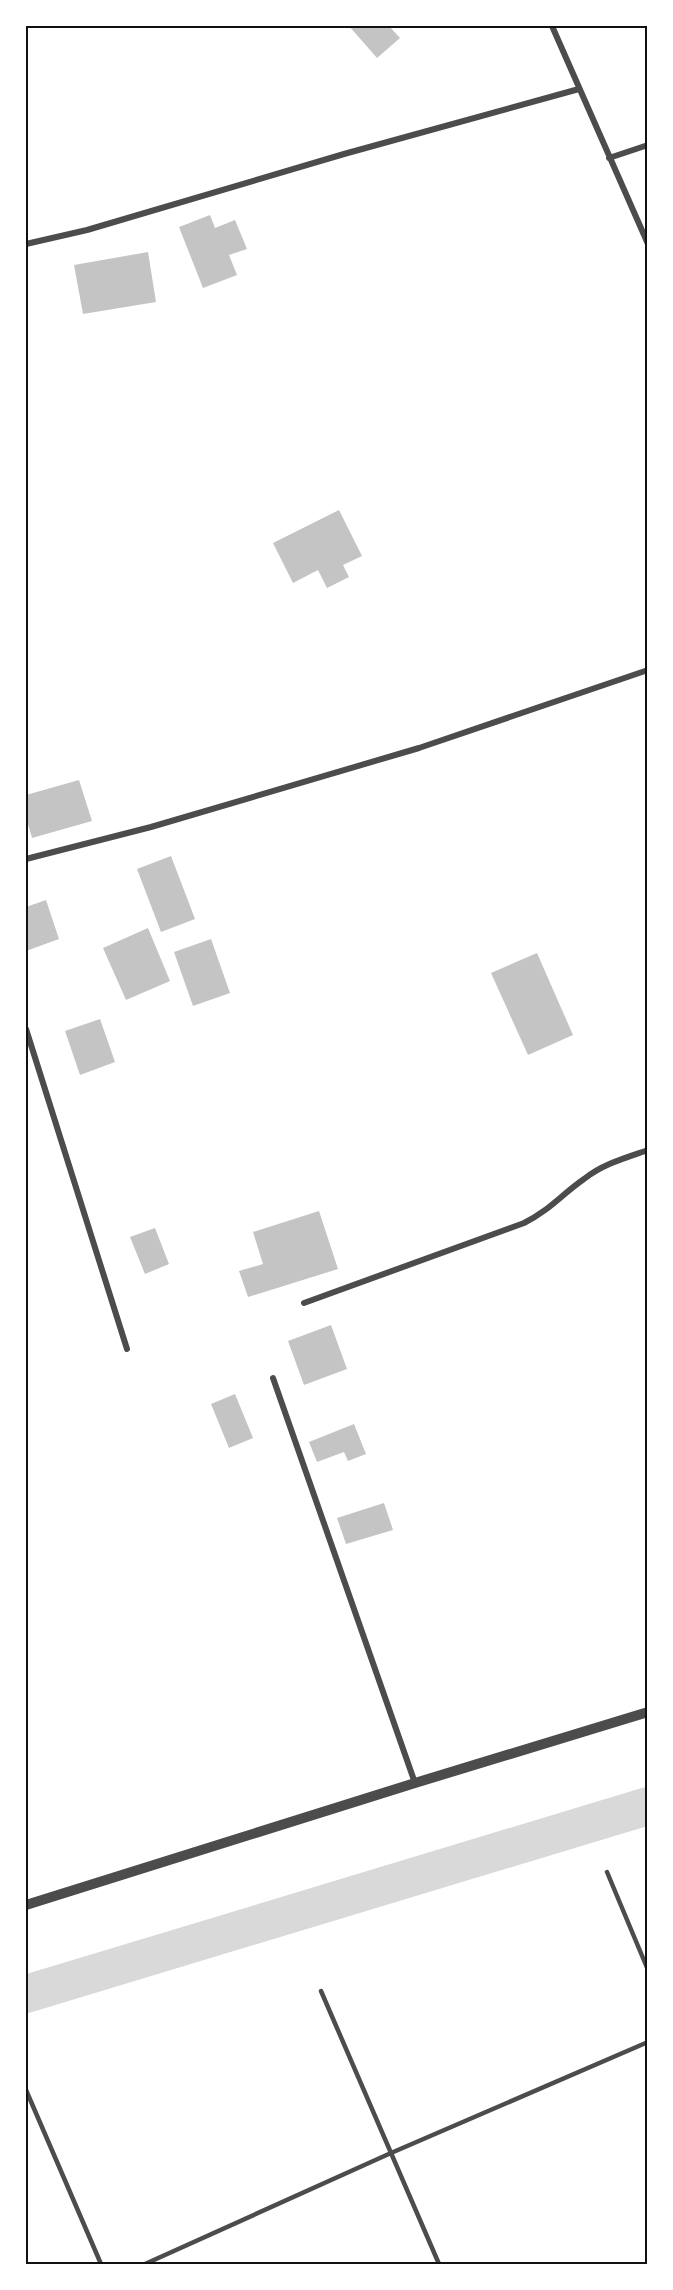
<svg xmlns="http://www.w3.org/2000/svg" width="673" height="2290" viewBox="0 0 673 2290" font-family="'PT Sans',sans-serif">
	<rect width="100%" height="100%" fill="#fff"/>
	<g fill="none" stroke-linecap="round" stroke-linejoin="round">
		<path stroke="#d9d9d9" stroke-width="38" d="M26,1994L648,1806"/>
	</g>
	<path fill="#c4c4c4" d="M349,26H389L400,38L377,58Z
		M210,215L215,228L235,220L247,249L229,255L237,275L203,288L179,227Z
		M148,252L156,302L83,314L74,265Z
		M339,510L362,556L343,565L349,577L327,588L318,570L293,583L273,543Z
		M79,780L92,821L32,838L26,817V795Z
		M171,856L195,919L161,932L137,869Z
		M46,900L59,939L26,951V907Z
		M148,928L170,981L126,1000L103,948Z
		M211,939L230,993L193,1006L174,952Z
		M537,953L573,1035L528,1055L491,973Z
		M100,1019L115,1062L80,1075L65,1031Z
		M319,1211L338,1269L248,1297L239,1271L263,1264L253,1232Z
		M155,1228L169,1264L145,1274L130,1237Z
		M331,1325L347,1369L304,1385L288,1341Z
		M235,1394L253,1438L229,1448L211,1404Z
		M354,1424L366,1454L348,1461L344,1452L317,1462L309,1442Z
		M384,1503L393,1530L346,1544L337,1518Z"/>
	<g fill="none" stroke-linecap="round" stroke-linejoin="round">
		<path stroke="#4c4c4c" stroke-width="4.5" d="M607,1872L648,1970
			M321,1991L439,2264
			M26,2090L101,2264
			M145,2264L391,2153L648,2042"/>
		<path stroke="#4c4c4c" stroke-width="6" d="M552,26L648,244
			M609,158L648,145
			M26,244L87,230L344,154L579,89
			M26,859L151,827L419,748L648,670
			M26,1029L127,1349
			M304,1303L524,1223C550,1210 561,1195 584,1179C603,1164 625,1158 648,1150
			M273,1378L415,1783"/>
		<path stroke="#4c4c4c" stroke-width="10" d="M26,1905L415,1783L648,1712"/>
	</g>
	<rect width="673" height="2290" fill="none" stroke="#ffffff" stroke-width="54"/>
	<rect x="27" y="27" width="619" height="2236" fill="none" stroke="#111" stroke-width="2"/>
</svg>
